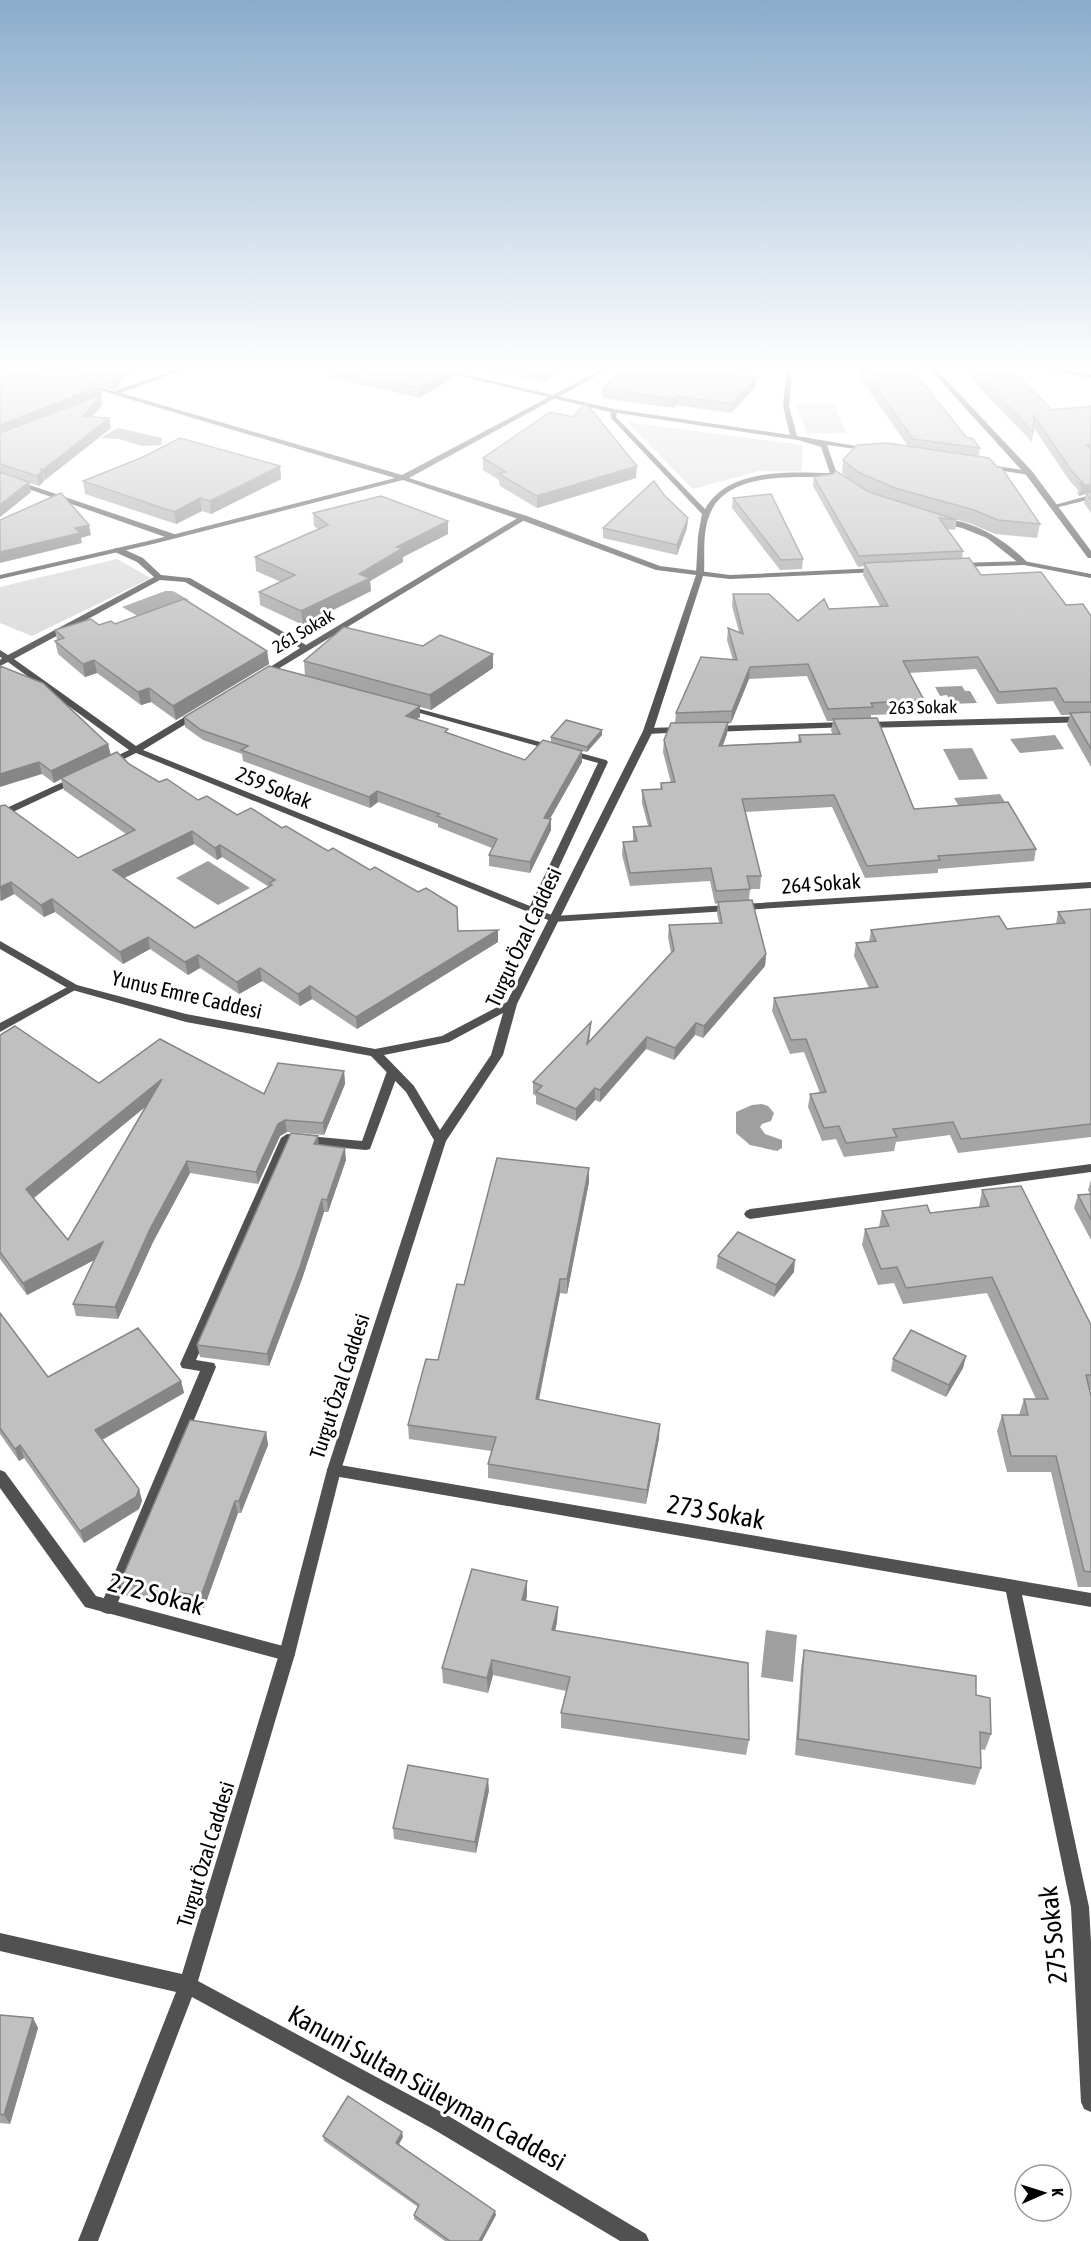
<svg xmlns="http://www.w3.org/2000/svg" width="1091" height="2241" viewBox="0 0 1091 2241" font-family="'Asap Condensed',sans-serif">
	<rect width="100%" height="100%" fill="#fff"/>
	<path fill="#d8d8d8" d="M796,404H834L846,433L807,434Z
		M627,422L803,445L802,471H759L693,489Z
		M117,559L151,578L32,636L0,623V587Z"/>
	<path fill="#9f9f9f" d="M118,428L162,438L161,445L142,446L119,439L100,438Z
		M165,591H173L189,600L143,619L122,607Z
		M962,686L965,691H970L977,703L951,704L947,695L940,696L935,687Z
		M1055,735L1064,749L1020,753L1010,739Z
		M972,748L988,779L959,780L943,749Z
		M1000,794L1010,810L963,813L954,798Z
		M208,861L250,888L218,905L176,878Z
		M762,1104L768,1106L774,1113L771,1121L762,1124L760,1127L765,1134L782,1140V1148L777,1151L750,1145L736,1133V1112L752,1105Z
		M766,1630L797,1635L793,1682L761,1677Z"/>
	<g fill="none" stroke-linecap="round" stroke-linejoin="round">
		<path fill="#515151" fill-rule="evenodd" d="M393,1067L399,1071L370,1149L366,1150L291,1143L196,1360L214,1363L216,1367L116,1607L114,1612L108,1614L102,1612L100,1607L200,1371L182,1368L180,1364L281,1138L287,1134L362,1141L387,1071Z"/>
		<path fill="#515151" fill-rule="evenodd" d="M427,368H436L614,409L790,435L783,406L786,374L784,368H790L792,374L789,406L797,436L874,449L870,451L827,445L837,474L848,480V484C841,484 838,478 831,477C824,476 815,477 808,477C775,477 724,478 710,514C702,532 705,555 704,574L700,576L696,574L698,536L702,514L611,418L610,412ZM617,413L798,440L821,447L830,473C789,472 728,468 705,509L616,417Z
			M1038,368H1050L1091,374V378Z
			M982,464L1029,471L1033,473L1029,475L985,468L981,466Z
			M0,475L177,535L178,537L171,539L0,479Z
			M1091,495V499L1055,508L1051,506Z
			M521,516L528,518L263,678L256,676L300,648L185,582L160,580L14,659L136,746L193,712H199V716L143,750L530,906L598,763L402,708L406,705L409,706L606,760L608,762L539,910L554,916L1091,882V888L553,922L136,753L110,766H104V762L129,750L8,662L0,666V660L2,658L0,657V650L8,655L154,577L137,562L115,552V548H121L143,558L161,575L190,578L306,645Z
			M938,519C971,518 1006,540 1028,563L1021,565L987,538L962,528L938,523Z
			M1091,716V722L865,728L860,725L865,722Z
			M847,722L852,725L850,727L712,732L707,729L712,726Z
			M682,727L685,728V732L648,734L643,731L648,728Z
			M78,775L81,776V780L0,818V811Z
			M73,984L79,987L77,989L0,1032V1023Z
			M1091,1164V1172L750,1219L746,1217L744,1214L746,1211L750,1209Z
			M334,1464L1091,1593V1607L1022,1595L1089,1907L1091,1942V2112L1084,2109L1081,2102L1071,1907L1006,1592L334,1476L329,1474L327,1470L329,1466Z
			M0,1470L5,1472L96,1596L287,1647L293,1649L295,1654L293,1659L287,1661L85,1607L0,1488Z"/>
		<path fill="#515151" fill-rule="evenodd" d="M180,368H188L121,393L402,475L604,368H611L409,478L527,516L660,566L730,575L878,568L882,570L878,572L730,579L703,576L653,731L517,1004L503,1055L446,1141L341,1470L295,1654L198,1981L447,2115L646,2234L649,2241H620L433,2129L192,1997L98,2241H78L176,1992L0,1951V1933L182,1974L279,1654L327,1470L434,1140L406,1092L371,1056L186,1022L69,989L0,949V941L77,985L186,1014L375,1049L442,1036L507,1002L643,731L696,575L656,570L521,520L403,480L153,544L0,579V575L152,540L395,478L82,385L85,383L114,391ZM503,1013L491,1055L440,1130L414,1086L384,1055L449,1042Z
			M929,368H935L1032,471L1091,551V558H1088L1026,475Z
			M1024,561L1091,574V578L1024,565L958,567L954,565L958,563Z"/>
	</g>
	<path fill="#a5a5a5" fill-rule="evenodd" d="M0,368H144L128,374L114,390L101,386L102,395L101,396L102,405L92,417L111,428L45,480H44V481L39,486L29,483L31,492L0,517Z
		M328,368H472L464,372L455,371V377L419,398L329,377Z
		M479,368H568L543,382Z
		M624,368H754L748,377L756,378V386L731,413L676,405L673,408L603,398V389Z
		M860,368H911L967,438L980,448L979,456L1040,524L1037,538L995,534L972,524L951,518L957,520L955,530L947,529L963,551L962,559L981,575L1066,605L1091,616V767L1067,725L1070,715H1061L1053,701L997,704L976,669L909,673L924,700L922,713L871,715V718L914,809L1036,849L1034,861L938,869V873L865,878L832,807L745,812L761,876L760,889H750L749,900L766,954L765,966L703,1038L695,1035L674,1060L646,1049L600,1102L595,1100L576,1121L536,1104V1096L533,1094V1082L590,1034L589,1042L671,953L668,937L669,925L719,923L717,914L718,903L715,904L710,881L630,886L622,855L623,842L633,841V827L648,826L642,803V790L660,789L661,783H671L663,752L664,740L675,723L676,713L733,660L727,640L728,628L739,632L732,606L733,594L798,621L829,609L880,606L863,575L864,566L858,567L813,486L814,477L852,481L842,473L843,460L908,446L859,377ZM807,676L827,721H833L831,731L833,734L799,735L798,742L723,745L727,734L728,724L731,723L749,679Z
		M964,368H1010L1052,410L1091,406V513L1084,503L1086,494L1079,496L1077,493L1078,490L1069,480L1034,428L1032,442L966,374L967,370Z
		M483,458L636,478L537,508L500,486L499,480L483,470Z
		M280,466L281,479L211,514L202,511L176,524L85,494L83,481Z
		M664,495L688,518L687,528L677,555L603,538V528Z
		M733,498L803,559L802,569L780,570L732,508Z
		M313,513L448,534L403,557V562L370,581L371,591L303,625L260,605L259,592L281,582L256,571L255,557L318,529L314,526Z
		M115,624L267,651L269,664L176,720L151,702L141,705L97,673L85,677L58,654L55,641L57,640L55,630L99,625Z
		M304,661L493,668L431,710L420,707V717L417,719L448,733L525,760L551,742V737L602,735L587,752L582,751V762L550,819H551V830L530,873L489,866V855L492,848L438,827V824L378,802L370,808L243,761L242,754L203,740L185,727L184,717L305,676Z
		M0,666L108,744L110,755L129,764L159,782L198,800L237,815L282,828L458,931L498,942L357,1029L312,999L300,1006L262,981L239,994L200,968L188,975L150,949L123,964L55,912L44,917L14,894L1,901L0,900V806L78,858L126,834L64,790L61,779L54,783L42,774ZM194,844L217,860L222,857L269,887L195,928L124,878Z
		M1091,909V1137L958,1153L950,1135L896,1142L894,1151L844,1157L836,1139L822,1141L808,1107L810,1094L820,1093L804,1052L790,1054L772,1011L774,998L869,988L854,956L856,943L869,942L871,930L1007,929L1056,924L1058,912Z
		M0,1035L99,1083L264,1094L344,1071L345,1084L324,1135L287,1132L280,1136L258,1184L190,1173L153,1242L118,1319L76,1316L73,1304L94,1260L27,1295L0,1259ZM146,1106L68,1240L34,1198Z
		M319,1145L346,1160L328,1212H324L302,1279L269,1366L200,1357L197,1345Z
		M1091,1180V1240L1074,1208L1078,1195L1090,1194L1088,1190Z
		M589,1182L567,1294L560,1293L539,1400L659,1438L646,1504L488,1478V1464L491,1451L409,1439L408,1425L438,1360L464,1285Z
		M982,1190L1091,1325V1390H1089L1091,1396V1587H1078L1051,1472H1007L997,1431L1002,1415H1019L1024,1399H1036L987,1293L903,1304L894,1283L878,1285L862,1245L865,1229L879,1227L882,1211L930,1213L979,1207Z
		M718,1256L794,1272L774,1297L716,1268Z
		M0,1313L48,1377L181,1381L184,1393L102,1440L139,1489L142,1501L139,1509L84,1543L24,1458L19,1461L0,1434Z
		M966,1356L963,1368L946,1397L891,1371L893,1359Z
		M266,1432L268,1445L241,1513H238L204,1608L123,1595L120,1583Z
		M527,1596L526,1601L558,1607L557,1622L555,1630L749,1740L746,1755L561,1728V1713L566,1691L493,1675L488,1693L443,1683L442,1668Z
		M804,1650L976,1695L991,1734L985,1750L980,1749L981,1768L975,1785L795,1755L801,1667Z
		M489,1790L476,1853L394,1839L393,1828Z
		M0,2015L33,2018L38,2028L10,2124L0,2123Z
		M323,2136L403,2137L399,2144L496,2215L482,2241H445L414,2219V2215L418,2207L324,2141Z"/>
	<path fill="#868686" d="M124,368H144L128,374L114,390L113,381Z
		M455,368V377L419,398V388Z
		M464,368H472L464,372Z
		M552,368H568L543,382V373Z
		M749,368H754L743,384L744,376Z
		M756,378V386L731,413L732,404Z
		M101,386L102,395L101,396L102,405L85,426L0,436V425Z
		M677,396L676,405L673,408L674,399Z
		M109,418L111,428L45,480L43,470Z
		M280,466L281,479L211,514L210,501Z
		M637,466L636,478L537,508V496Z
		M42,471L44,481L39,486L37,476Z
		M29,482L31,492L0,517V505Z
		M1091,484V494L1086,493V494L1079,496L1082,486Z
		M200,498L202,511L176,524L174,512Z
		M688,518L687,528L677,555V545Z
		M448,521V534L403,557V562L370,581L371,591L303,625L301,611L359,574L397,547Z
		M89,525L91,535L81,538L82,543L0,563V552L75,528Z
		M267,651L269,664L176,720L173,706Z
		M493,654V668L431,710L430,695Z
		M94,660L97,673L85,677L83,664Z
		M750,667L749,679L731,723L732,711Z
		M149,688L151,702L141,705L138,692Z
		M420,706V717L406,726V716Z
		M728,722L727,734L718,758L719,746Z
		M602,730V735L587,752V747Z
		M108,744L111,756L61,778V779L54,783L51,771Z
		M582,751V762L544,829V818Z
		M39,762L42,774L0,787V774Z
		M377,791L378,802L370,808L369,797Z
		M551,819V830L530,873V862Z
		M192,831L194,844L116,882L113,870Z
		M220,845L222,857L217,860L215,848Z
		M11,882L14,894L1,901L0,887Z
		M52,899L55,912L44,917L41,905Z
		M498,930V942L357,1029L356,1017Z
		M148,937L150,949L123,964L120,952Z
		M766,954L765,966L703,1038L704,1026Z
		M198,955L200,968L188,975L185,962Z
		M260,968L262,981L239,994L237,982Z
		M310,986L312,999L300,1006L298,994Z
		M591,1022L590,1034L586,1056L587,1044Z
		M696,1023L695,1035L674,1060L675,1048Z
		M647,1037L646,1049L600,1102V1090Z
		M344,1071L345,1084L324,1135L323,1123Z
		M162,1079L165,1091L30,1201L26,1189Z
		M595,1088V1100L576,1121V1109Z
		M285,1120L287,1132L280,1136L258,1184L256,1172L278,1124Z
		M318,1136L319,1148L314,1144Z
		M345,1148L346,1160L328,1212L327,1200Z
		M187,1161L190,1173L153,1242L118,1319L115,1307L150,1229Z
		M589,1168V1182L567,1294V1279Z
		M322,1199L324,1212L302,1279L269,1366L267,1354Z
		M103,1242L106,1254L27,1295L23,1283Z
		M795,1260L794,1272L774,1297L776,1285Z
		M560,1279V1293L536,1413V1399Z
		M966,1356L963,1368L946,1397L949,1385Z
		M181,1381L184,1393L98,1442L95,1430Z
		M660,1424L659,1438L646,1504L647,1490Z
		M266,1432L268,1445L241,1513L239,1501Z
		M20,1445L24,1458L19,1461L15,1449Z
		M139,1489L142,1501L139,1509L84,1543L80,1531Z
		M235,1501L238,1513L204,1608L201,1596Z
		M527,1581V1596L522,1615V1600Z
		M558,1607L557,1622L552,1645V1630Z
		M492,1660L493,1675L488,1693L487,1678Z
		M488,1779L489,1790L476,1853L475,1842Z
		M33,2018L38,2028L10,2124L4,2115Z
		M402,2132L403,2137L397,2147L396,2143Z
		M495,2211L496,2215L482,2241H479Z"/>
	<path fill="#c0c0c0" stroke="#868686" stroke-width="1.5" fill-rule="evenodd" d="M0,368H39L101,386L0,425Z
		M65,368H124L113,381Z
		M329,368H455L419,388Z
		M520,368H552L543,373Z
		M624,368H749L744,376L756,378L732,404L677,396L674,399L603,389Z
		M862,368H911L967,438H972L980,448L913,439Z
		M971,368H1010L1052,410L1091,406V445H1087L1091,449V484L1082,486L1079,483L1084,484L1071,470L1034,416L1033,432Z
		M101,395L83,416L109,418L43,470L40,469L42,471L37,476L0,464V433Z
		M586,403L637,466L537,496L499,474L506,472L483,458L550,412L573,417Z
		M180,438L280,466L210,501L200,498L174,512L83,481L141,458Z
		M887,443L989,458L997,467H1001L1040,524L998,520L974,510L895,488L858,472L843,460L857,445Z
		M836,471L869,492L957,520L939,518L963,551L859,556L814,477L833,474Z
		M0,472L29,482L0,505Z
		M654,481L664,495L688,518L677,545L603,528Z
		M1091,492V500L1086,493Z
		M61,493L89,525L75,528L80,533L0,552V520Z
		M771,494L803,559L781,560L733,498Z
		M381,496L448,521L397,547L403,548L359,574L370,578L301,611L259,592L295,575L255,557L328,525L313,513Z
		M969,558L981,575L1041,572L1066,605L1083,604L1091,616V702H1064L1056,688L999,692L978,657L903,661L924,700L871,703L873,707L828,709L808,664L750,667L732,711L676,713L701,657L737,660L728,628L743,634L733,594H769L798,621L824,599L829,609L888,606L864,563Z
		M184,599L267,651L173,706L149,688L138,692L94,660L83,664L55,641L64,638L55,630L91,619L99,625L111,621L115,624Z
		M344,627L423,646L440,635L493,654L430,695L304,661Z
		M0,666L43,683L108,744L51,771L39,762L0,774Z
		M269,666L420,706L406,716L448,729L445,732L525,760L543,740L582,751L544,818L551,819L530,862L489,855L497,839L437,816L440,814L377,791L369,797L241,750L248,746L201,730L184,717Z
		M1091,712V749L1070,713Z
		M877,718L914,809L1008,802L1036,849L938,856L940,860L867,866L834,795L742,799L761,876H747L750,889L716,891L711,868L630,873L623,842L637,841L633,827L651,826L642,790L662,789L661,783L675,782L664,740L671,723L728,722L719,746L801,742L799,735L840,734L833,719Z
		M566,720L602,730L587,747L551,737Z
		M117,752L129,764L159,782L167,779L198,800L207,796L237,815L251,808L282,828L286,826L328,851L333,848L370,870L375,867L418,892L426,888L457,907L458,931L498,930L356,1017L310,986L298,994L260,968L237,982L198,955L185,962L148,937L120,952L52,899L41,905L11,882L0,887V806L5,805L78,858L135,830L61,778ZM192,831L215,848L220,845L275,880L269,883L272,885L195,928L113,870Z
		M752,900L766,954L704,1026L696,1023L675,1048L647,1037L600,1090L595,1088L576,1109L536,1092L542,1086L533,1082L591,1022L587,1044L674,950L669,925L722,923L718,902Z
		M1091,909V1124L961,1139L953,1122L893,1129L897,1137L846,1143L839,1126L824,1128L810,1094L826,1092L806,1039L791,1040L774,998L878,987L856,943L876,941L871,930L999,916L1007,929L1065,923L1058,912Z
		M15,1026L99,1083L160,1039L264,1094L278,1063L344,1071L323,1123L285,1120L278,1124L256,1172L187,1161L150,1229L115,1307L73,1304L103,1242L23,1283L0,1252V1035ZM162,1079L68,1240L26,1189Z
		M291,1133L318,1136L314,1144L345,1148L327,1200L322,1199L300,1267L267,1354L197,1345Z
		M497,1158L589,1168L567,1279H560L536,1399L660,1424L647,1490L488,1464L496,1437L408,1425L426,1359L438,1360L457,1284L464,1285Z
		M1021,1186L1091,1325V1375H1086L1091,1396V1572L1084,1571L1056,1456H1011L1002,1415H1028L1024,1399H1048L992,1277L906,1288L897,1267L881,1269L865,1229L889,1226L882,1211L927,1205L930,1213L989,1206L982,1190Z
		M1091,1194V1220L1078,1195Z
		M738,1232L795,1260L776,1285L718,1256Z
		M0,1313L48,1377L138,1328L181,1381L95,1430L139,1489L136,1497L80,1531L20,1445L15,1449L0,1428Z
		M911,1330L966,1356L949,1385L893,1359Z
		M190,1420L266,1432L239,1501H235L201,1596L120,1583Z
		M472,1569L527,1581L522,1600L558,1607L552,1630L748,1663L749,1740L561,1713L570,1677L492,1660L487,1678L442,1668Z
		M804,1650L976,1676V1695L990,1698L991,1734L980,1732L981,1768L798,1739Z
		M408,1765L488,1779L475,1842L393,1828Z
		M0,2015L33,2018L4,2115L0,2114Z
		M348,2096L402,2132L396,2143L495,2211L479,2241H450L414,2215L419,2205L323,2136Z"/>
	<linearGradient id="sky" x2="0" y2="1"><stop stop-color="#8baccb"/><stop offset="0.54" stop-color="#fff"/><stop offset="1" stop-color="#fff" stop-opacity="0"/></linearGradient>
	<rect width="1091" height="681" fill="url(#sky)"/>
	<g text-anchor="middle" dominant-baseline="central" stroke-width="6" stroke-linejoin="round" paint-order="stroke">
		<g font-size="18" fill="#000" stroke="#fff">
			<text transform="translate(303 631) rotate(-31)">261 Sokak</text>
			<text transform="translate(923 707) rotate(-1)">263 Sokak</text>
		</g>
		<g font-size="21" fill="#000" stroke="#fff">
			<text transform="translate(274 787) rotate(22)">259 Sokak</text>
			<text transform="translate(821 883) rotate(-4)">264 Sokak</text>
			<text transform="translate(523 937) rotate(-65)">Turgut Özal Caddesi</text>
			<text transform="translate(187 994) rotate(13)">Yunus Emre Caddesi</text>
			<text transform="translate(339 1386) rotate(-72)">Turgut Özal Caddesi</text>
			<text transform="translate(205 1854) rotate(-73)">Turgut Özal Caddesi</text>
		</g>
		<g font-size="26" fill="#000" stroke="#fff">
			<text transform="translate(716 1512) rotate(10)">273 Sokak</text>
			<text transform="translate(156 1594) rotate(15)">272 Sokak</text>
			<text transform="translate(1053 1935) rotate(-96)">275 Sokak</text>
			<text transform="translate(427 2088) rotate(29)">Kanuni Sultan Süleyman Caddesi</text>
		</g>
	</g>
	<g transform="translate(1043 2193) rotate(87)"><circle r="28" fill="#ffffff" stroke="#999999" stroke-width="1.5"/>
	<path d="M0-4.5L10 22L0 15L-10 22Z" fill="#000000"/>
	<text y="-9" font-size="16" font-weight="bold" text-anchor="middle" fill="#000000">K</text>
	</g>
</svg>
